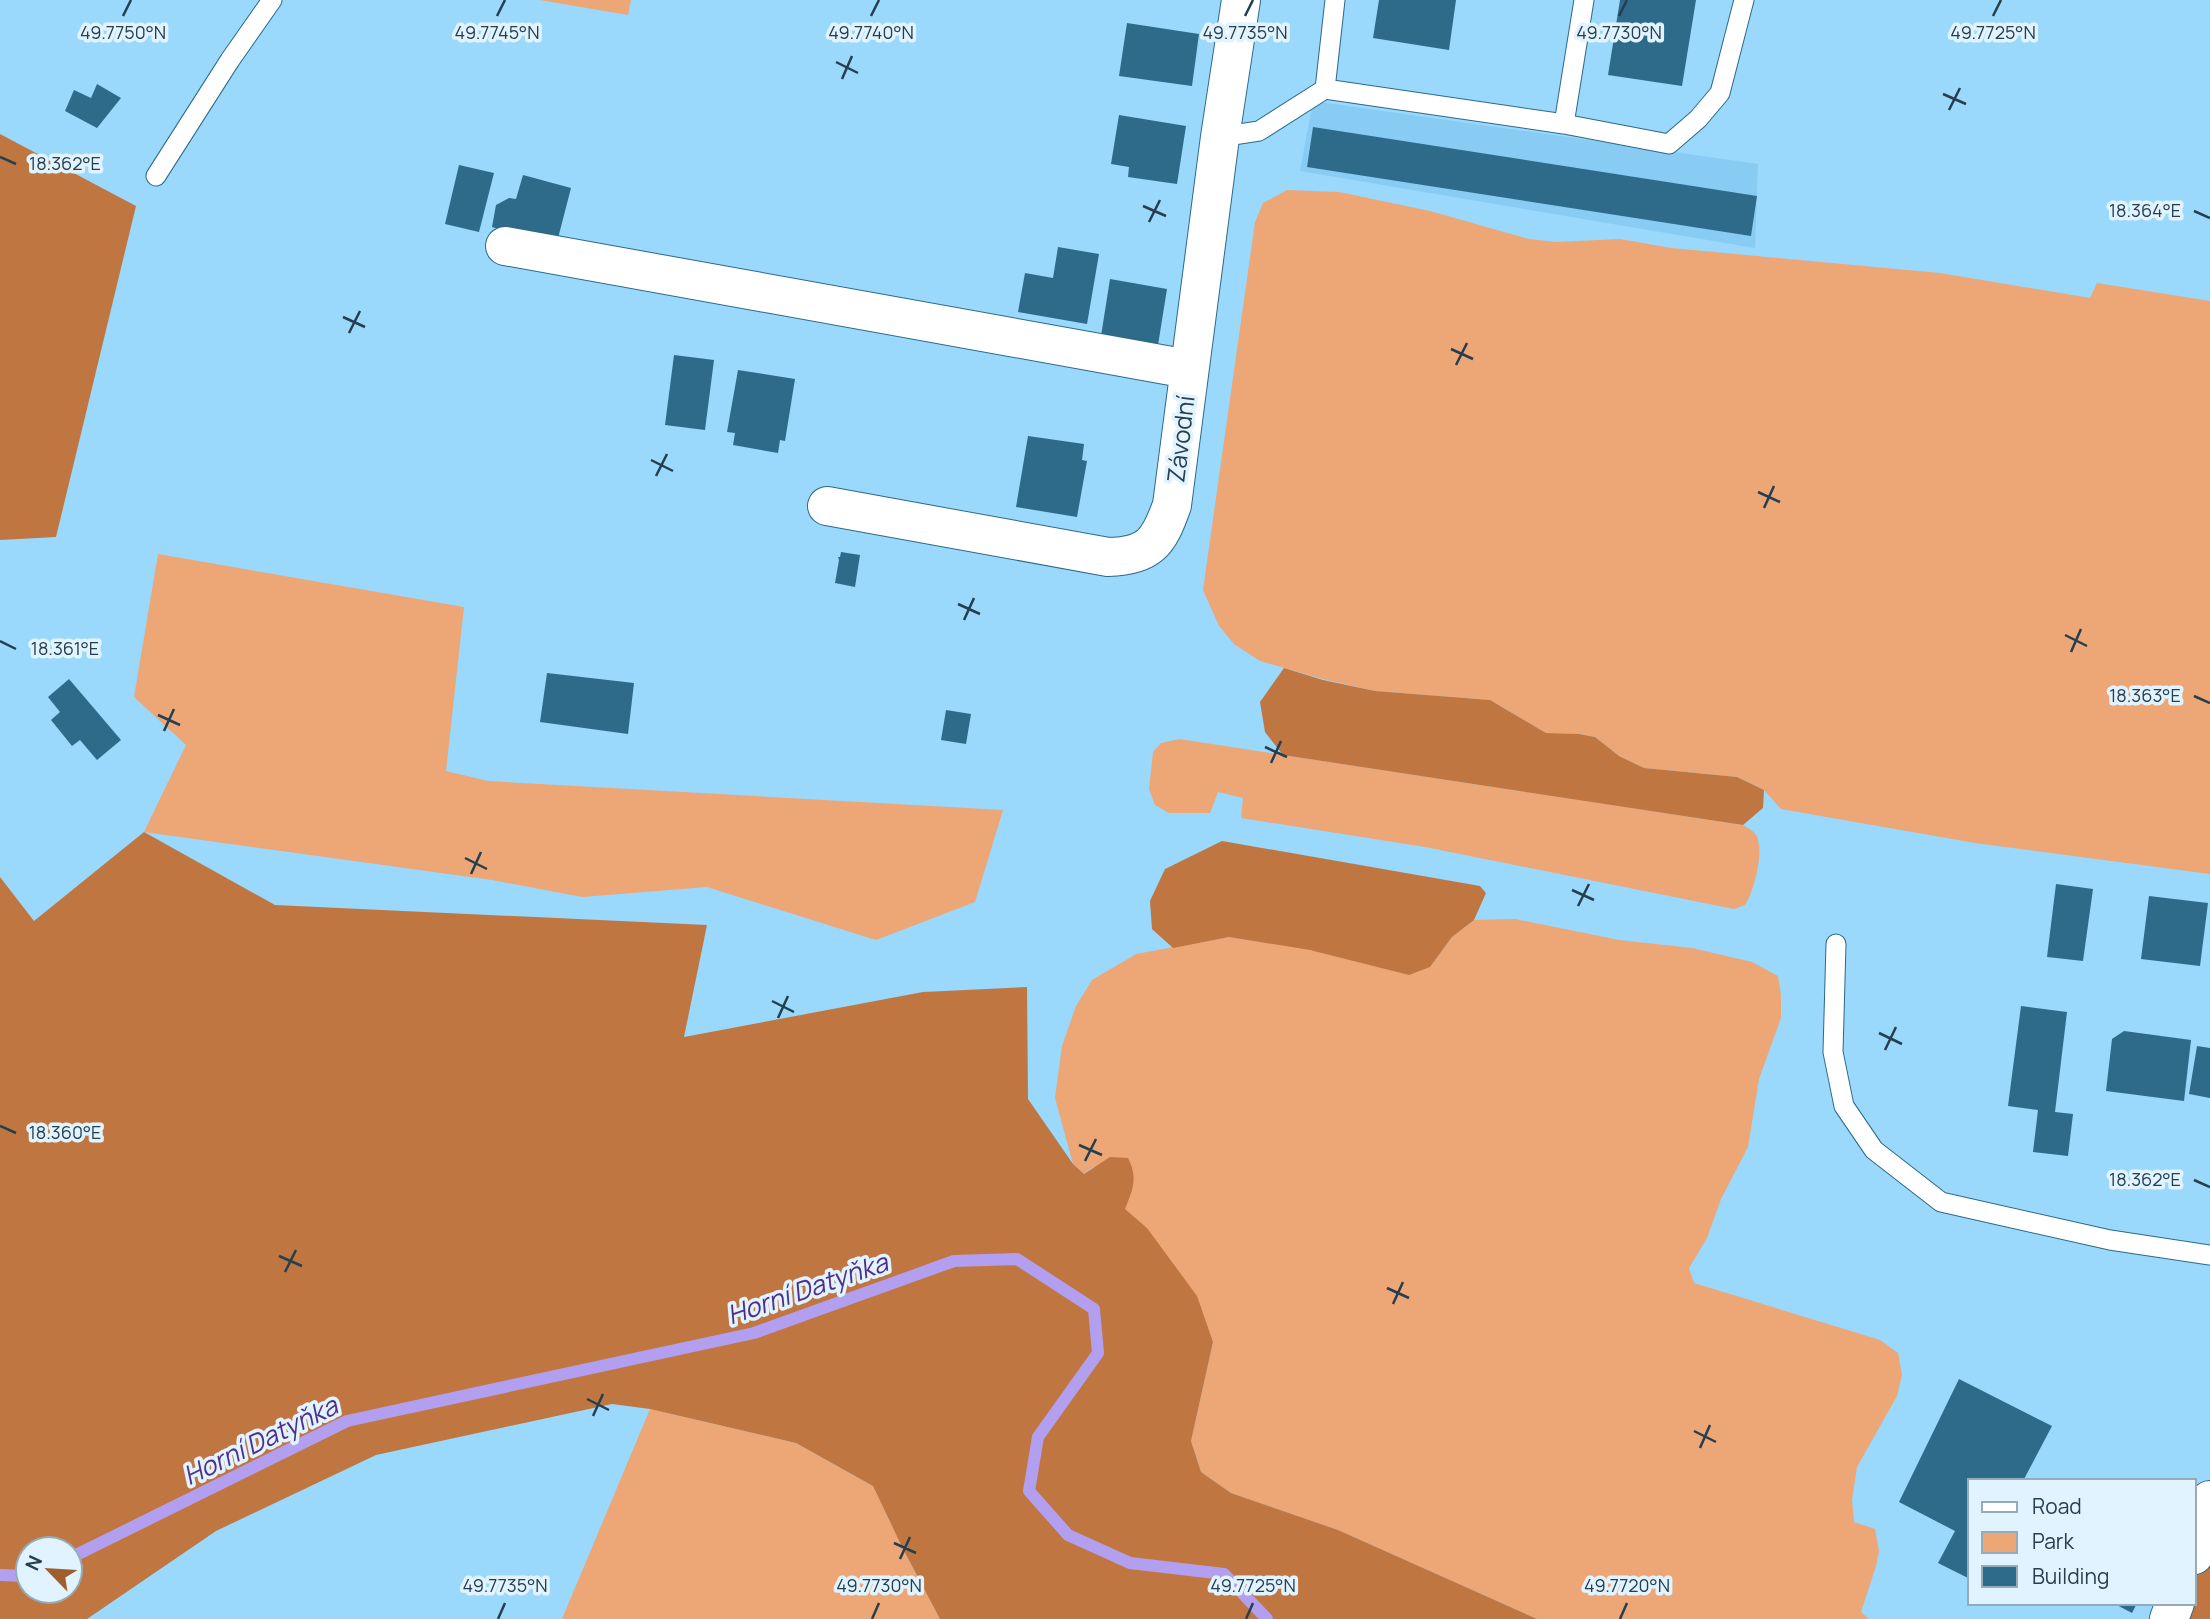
<svg xmlns="http://www.w3.org/2000/svg" width="2210" height="1619" viewBox="0 0 2210 1619" font-family="Manrope,sans-serif">
	<rect width="100%" height="100%" fill="#9ad8fc"/>
	<path fill="#88ccf4" d="M1313,101L1758,164L1755,248L1300,171Z"/>
	<path fill="#eda676" d="M540,0H631L628,15Z
		M1287,190L1339,192L1430,211L1529,239L1556,242L1620,239L1671,248L1940,273L2090,298L2097,283L2210,301V874L1975,843L1781,809L1764,790L1737,777L1644,768L1619,756L1595,737L1579,734L1546,733L1490,700L1375,691L1323,679L1260,661L1234,644L1219,626L1203,590L1255,222L1263,203Z
		M158,554L464,607L446,771L488,781L1003,810L975,902L876,940L707,887L582,897L492,880L144,832L186,745L134,697Z
		M1179,739L1743,825C1747,828 1753,830 1756,835C1765,849 1754,892 1745,905L1734,909L1425,847L1241,818L1243,798L1218,792L1210,813H1169L1155,805L1149,789L1153,752L1161,743Z
		M1515,919L1619,940L1692,948L1752,962L1778,976L1781,995V1018L1759,1079L1748,1147L1721,1199L1707,1238L1689,1268L1694,1283L1880,1340L1898,1353L1902,1375L1897,1396L1857,1467L1852,1500L1854,1522L1875,1529L1879,1551L1876,1566L1861,1612L1869,1619H1537L1338,1530L1231,1493L1201,1472L1191,1441L1213,1342L1147,1228L1124,1209L1093,1167L1084,1174L1073,1164L1055,1098L1062,1046L1076,1006L1092,980L1136,954L1229,937L1430,967L1452,937L1474,920Z
		M650,1409L796,1443L873,1486L902,1547L940,1619H562Z"/>
	<path fill="#c07640" fill-rule="evenodd" d="M0,134L136,206L56,537L0,540Z
		M1284,668L1323,680L1375,691L1490,700L1546,733L1579,734L1595,737L1619,756L1644,768L1737,777L1764,790L1763,808L1743,825L1283,755L1265,732L1260,702Z
		M144,832L275,905L707,925L684,1037L923,992L1027,987L1028,1099L1073,1164L1084,1174L1110,1157L1128,1158C1138,1178 1133,1189 1125,1209L1147,1228L1197,1296L1213,1342L1191,1441L1201,1472L1231,1493L1338,1530L1537,1619H940L902,1547L873,1486L796,1443L650,1409L612,1404L376,1455L216,1531L87,1619H0V877L34,921ZM28,1549H70V1591H28Z
		M1222,841L1480,886L1486,893L1474,920L1452,937L1430,967L1409,975L1310,950L1229,937L1173,948L1152,929L1150,901L1165,869Z
		M2210,1524V1619H2169L2175,1603H2194V1555Z"/>
	<g fill="none" stroke-linecap="round" stroke-linejoin="round">
		<path stroke="#b39fef" stroke-width="12" d="M70,1558L347,1421L754,1333L954,1261L1017,1259L1094,1309L1098,1353L1038,1437L1029,1491L1068,1535L1130,1563L1224,1574L1267,1619
			M0,1575L28,1576"/>
	</g>
	<path fill="#2e6b8b" d="M1379,0H1456L1449,50L1373,38Z
		M1620,0H1696L1682,86L1608,75Z
		M1127,23L1199,34L1192,86L1119,76Z
		M97,84L121,98L97,128L65,111L74,90L91,98Z
		M1119,115L1186,126L1177,184L1128,177L1129,167L1111,164Z
		M1313,127L1757,196L1751,236L1307,167Z
		M459,165L494,173L479,232L445,224Z
		M523,175L571,188L556,246L492,227L496,205L509,198L516,199Z
		M1058,247L1099,254L1087,324L1018,312L1025,273L1053,278Z
		M1110,279L1167,289L1158,345L1101,336Z
		M674,355L714,360L705,430L665,425Z
		M738,370L795,379L785,441L780,440L778,453L733,445L735,433L727,432Z
		M1028,436L1084,444L1082,460L1087,461L1077,517L1016,507Z
		M841,552L860,555L855,587L835,583L839,560L838,557H840Z
		M547,673L634,683L628,734L540,722Z
		M69,679L121,740L97,760L80,740L72,746L51,720L60,712L48,697Z
		M946,710L971,714L966,744L941,740Z
		M2056,884L2093,889L2083,961L2047,957Z
		M2149,896L2208,903L2200,966L2141,959Z
		M2021,1006L2067,1012L2055,1112L2073,1114L2068,1156L2033,1152L2038,1110L2008,1106Z
		M2124,1031L2191,1040L2184,1101L2106,1091L2112,1039Z
		M2197,1046L2210,1048V1098L2189,1094Z
		M1959,1379L2052,1426L2023,1481H1970V1579L1938,1563L1955,1531L1899,1502Z
		M2113,1603H2137L2132,1613Z"/>
	<g fill="none" stroke-linecap="round" stroke-linejoin="round">
		<g stroke="#2c6989" stroke-width="21">
			<path id="lane" d="M1325,89L1335,0
				M1564,124L1584,0
				M1220,137L1259,131L1325,89L1564,124L1669,144L1698,119L1720,93L1744,0
				M156,176L230,60L272,0
				M1836,944L1833,1052L1844,1106L1874,1150L1941,1202L2110,1240L2210,1255"/>
		</g>
		<g stroke="#2c6989" stroke-width="40">
			<path id="street" d="M505,246L1188,369
				M827,506L1108,557C1150,556 1159,542 1172,505L1220,137L1241,0
				M2194,1555L2207,1522L2210,1500
				M2169,1619L2175,1603"/>
		</g>
		<use href="#lane" stroke="#fff" stroke-width="19"/>
		<use href="#street" stroke="#fff" stroke-width="38"/>
	</g>
	<path fill="none" stroke="#263f4e" stroke-width="2.5" d="M123,16L131,0M497,16L505,0M871,16L879,0M1245,16L1253,0M1619,16L1627,0M1993,16L2001,0M836,62L858,73M842,79L852,56M1943,94L1966,104M1949,110L1960,88M0,157L16,164M1143,206L1166,216M2194,211L2210,218M1149,222L1160,200M343,317L365,327M349,333L360,311M1451,349L1473,359M1456,365L1467,343M651,460L673,471M656,476L667,454M1758,492L1780,502M1764,508L1774,486M958,604L980,614M964,620L974,598M2065,635L2087,646M0,641L16,649M2071,652L2081,629M2194,696L2210,703M158,715L180,725M164,731L174,709M1265,747L1287,757M1271,763L1281,741M465,858L487,869M471,874L481,852M1572,890L1594,900M1578,906L1589,884M772,1001L794,1012M778,1018L788,996M1879,1033L1902,1044M1885,1050L1896,1027M0,1126L16,1133M1079,1145L1102,1155M1085,1161L1096,1139M2194,1180L2210,1187M279,1256L302,1266M285,1272L296,1250M1387,1288L1409,1298M1393,1304L1403,1282M587,1399L609,1410M593,1416L603,1394M1694,1431L1716,1442M1700,1448L1710,1425M894,1543L916,1553M900,1559L910,1537M498,1619L505,1603M872,1619L879,1603M1246,1619L1253,1603M1620,1619L1627,1603"/>
	<g text-anchor="middle" dominant-baseline="central" stroke-width="7" stroke-linejoin="round" paint-order="stroke">
		<g font-size="24" fill="#263f4e" stroke="#e1f3fe">
			<text transform="translate(1180 439) rotate(-83)">Závodní</text>
		</g>
		<g font-size="26" font-style="italic" fill="#4f2f8b" stroke="#e1f3fe">
			<text transform="translate(807 1288) rotate(-19)">Horní Datyňka</text>
			<text transform="translate(260 1440) rotate(-26)">Horní Datyňka</text>
		</g>
	</g>
	<g font-size="18" text-anchor="middle" fill="#263f4e" stroke="#e1f3fe" stroke-width="7" stroke-linejoin="round" paint-order="stroke">
		<text x="123" y="39">49.7750°N</text>
		<text x="497" y="39">49.7745°N</text>
		<text x="871" y="39">49.7740°N</text>
		<text x="1245" y="39">49.7735°N</text>
		<text x="1619" y="39">49.7730°N</text>
		<text x="1993" y="39">49.7725°N</text>
		<text x="65" y="170">18.362°E</text>
		<text x="2145" y="217">18.364°E</text>
		<text x="65" y="655">18.361°E</text>
		<text x="2145" y="702">18.363°E</text>
		<text x="65" y="1139">18.360°E</text>
		<text x="2145" y="1186">18.362°E</text>
		<text x="505" y="1592">49.7735°N</text>
		<text x="879" y="1592">49.7730°N</text>
		<text x="1253" y="1592">49.7725°N</text>
		<text x="1627" y="1592">49.7720°N</text>
	</g>
	<rect x="1968" y="1479" width="228" height="126" fill="#e1f3fe" stroke="#96abb8" stroke-width="2"/>
	<rect x="1982" y="1502" width="35" height="10" fill="#ffffff" stroke="#96abb8" stroke-width="2"/>
	<text x="2032" y="1514" font-size="21" fill="#263f4e">Road</text>
	<rect x="1982" y="1532" width="35" height="21" fill="#eda676" stroke="#96abb8" stroke-width="2"/>
	<text x="2032" y="1549" font-size="21" fill="#263f4e">Park</text>
	<rect x="1982" y="1566" width="35" height="21" fill="#2e6b8b" stroke="#96abb8" stroke-width="2"/>
	<text x="2032" y="1584" font-size="21" fill="#263f4e">Building</text>
	<g transform="translate(49 1570) rotate(295)"><circle r="33" fill="#e1f3fe" stroke="#96abb8" stroke-width="2"/>
	<path d="M0-5L12 26L0 18L-12 26Z" fill="#a05e2c"/>
	<text y="-10" font-size="19" font-weight="bold" text-anchor="middle" fill="#263f4e">N</text>
	</g>
</svg>
